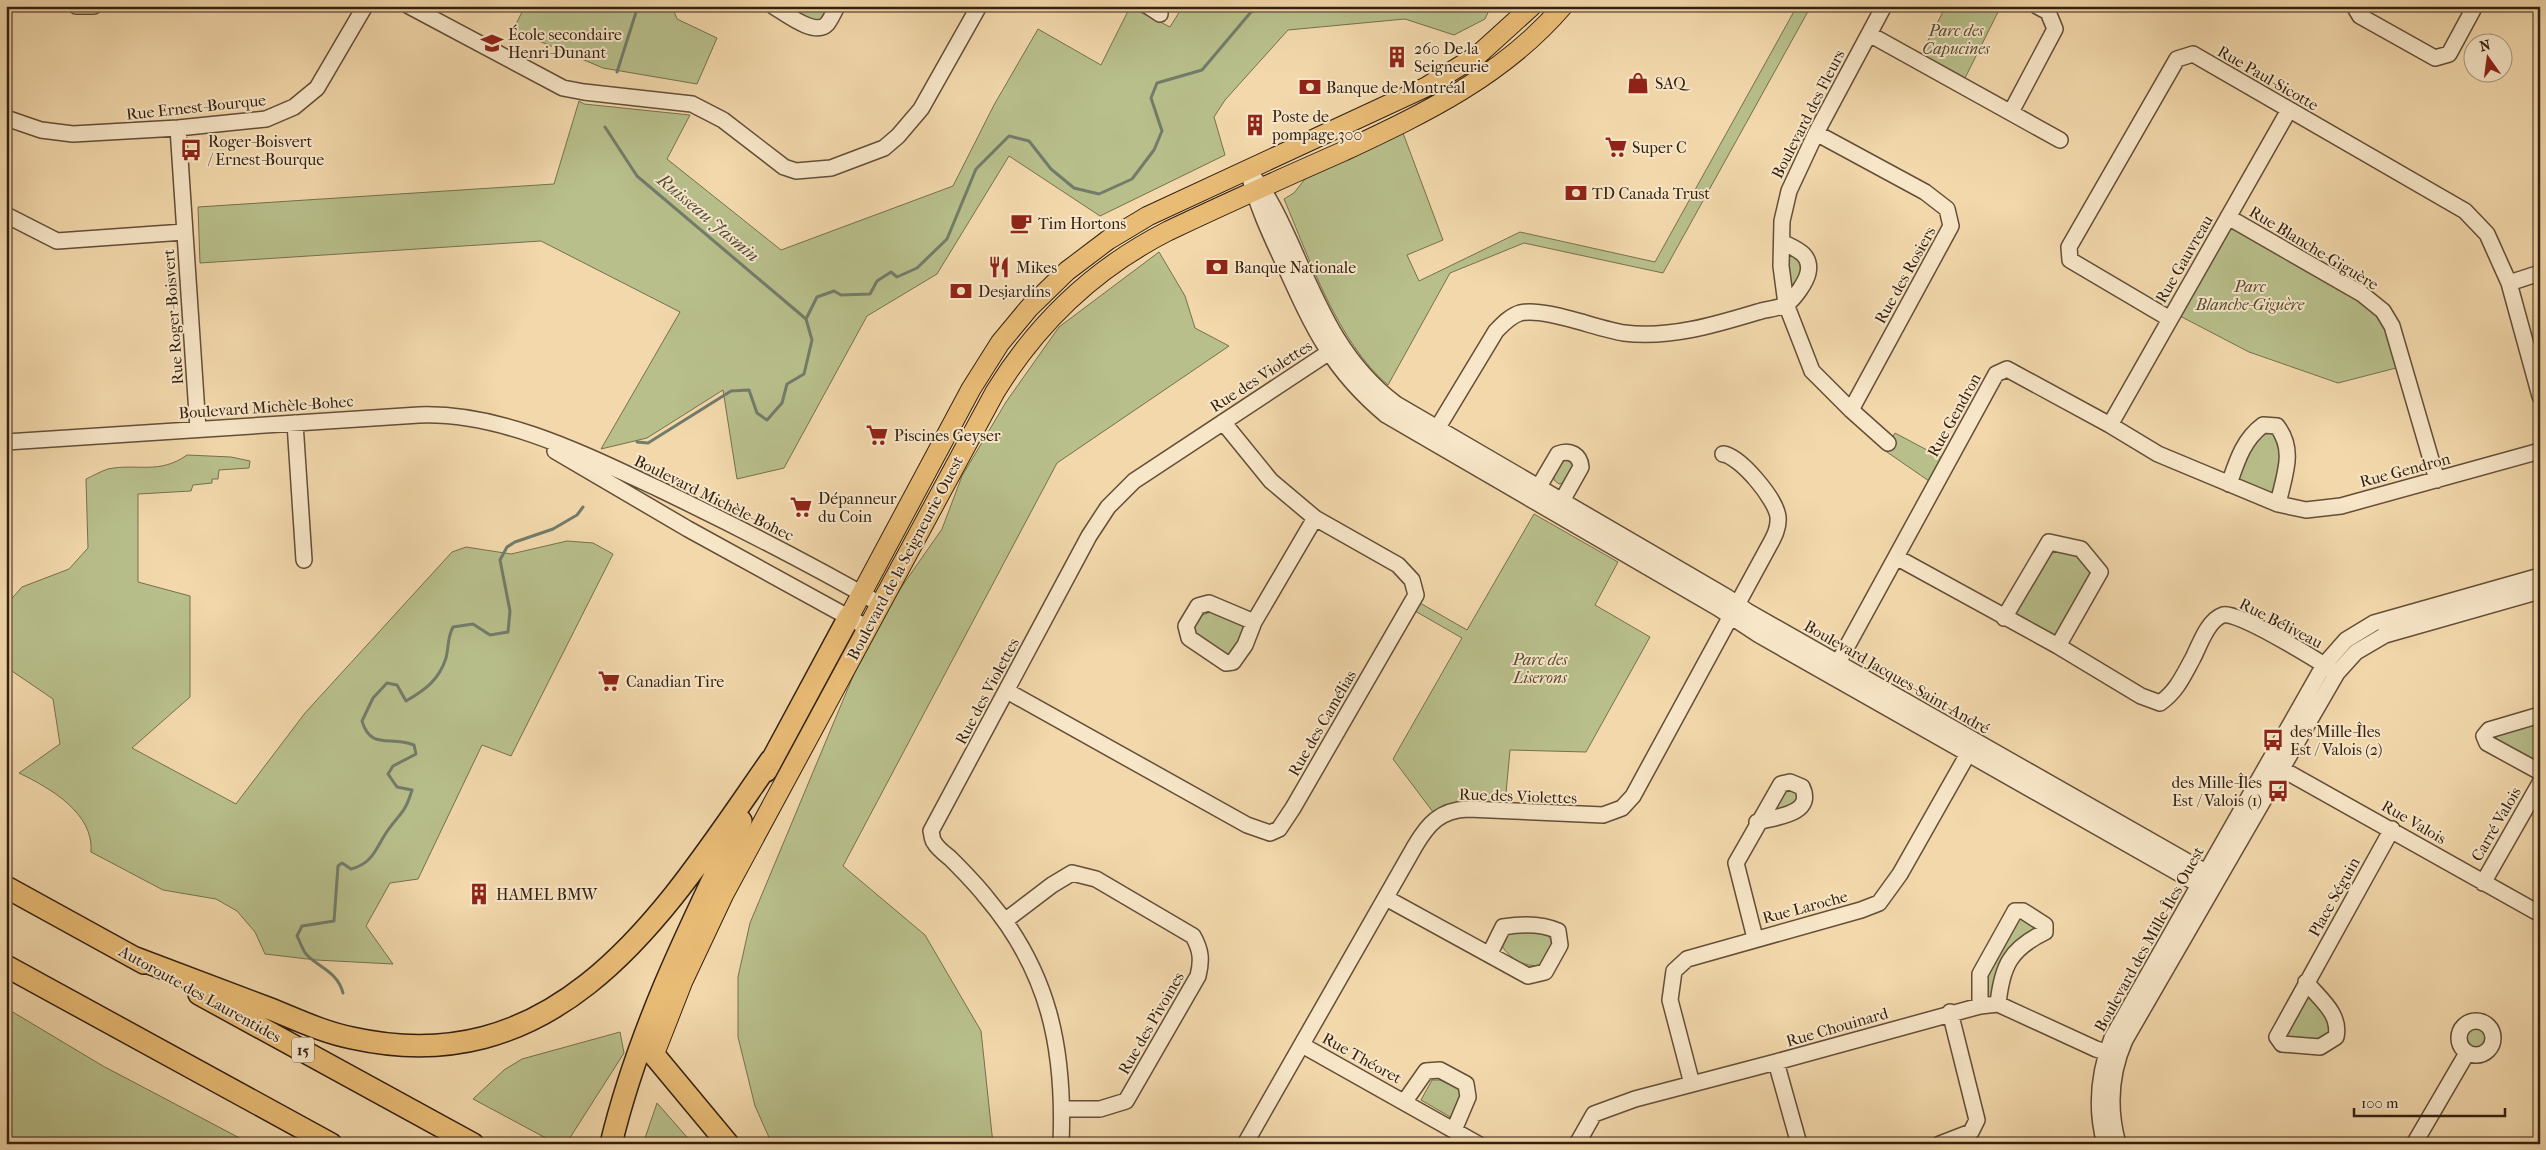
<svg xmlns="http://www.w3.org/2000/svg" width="2546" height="1150" viewBox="0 0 2546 1150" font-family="'IM FELL French Canon',serif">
	<rect width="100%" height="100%" fill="#f2d8ab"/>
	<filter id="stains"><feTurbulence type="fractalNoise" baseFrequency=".004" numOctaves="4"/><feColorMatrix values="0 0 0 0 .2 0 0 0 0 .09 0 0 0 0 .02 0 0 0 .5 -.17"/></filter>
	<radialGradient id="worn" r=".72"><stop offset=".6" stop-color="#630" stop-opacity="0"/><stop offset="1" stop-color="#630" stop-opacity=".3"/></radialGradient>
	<path fill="#b8bf8b" stroke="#76704e" d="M525,6H672L677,19L717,38L697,84L603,68L513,30Z
		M773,6H837L826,25Z
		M1183,6H1491L1485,19L1454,35L1405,19L1288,30L1225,100L1214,117L1225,155L1100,216L1009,156L937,274L867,316L784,468L737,479L723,390L647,438L601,449L680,312L541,241L200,263L198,207L554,184L579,101L584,104L690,115L667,159L781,250L953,186L994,105L1038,29L1101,65L1130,7L1170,27Z
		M1797,6H1811L1663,273L1524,243L1450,273L1388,385C1338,343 1309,258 1284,199L1294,193L1305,179L1403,133L1443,240L1407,255L1419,281L1520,232L1655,262Z
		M1946,6H2001L1965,78L1921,54Z
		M2230,226L2360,299C2387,322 2387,335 2396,368L2338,383L2249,352L2180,316Z
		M1785,247L1805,262L1792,294Z
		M1159,252L1185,296L1195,328L1229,346L1057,463L843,866L925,935L981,1031L993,1144H772L755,1106L738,1037V977L750,923L864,650L879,619L942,529L962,476L1006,402L1059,327Z
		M2275,429L2282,440L2276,496L2236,480L2256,436Z
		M1895,433L1942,458L1929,481L1884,450Z
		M187,455L231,457L250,461L249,468L219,470L218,479H212V483L193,485L191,491L138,494V582L190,596V697L132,748L236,804L305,713L452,552L466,547L511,554L567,541L593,543L613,554L511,756L482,745L418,879L390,883L366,926L393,964L316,960L265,954L255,932L237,911L216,899L163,890L91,852C94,813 50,788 19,773L60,744L53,699L6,667V605L22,587L69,569L88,548L86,479C93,476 101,471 108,469C137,463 159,475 187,455Z
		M1565,459L1570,460L1574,465L1563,483L1559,484L1554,480V475Z
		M1534,514L1618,562L1595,605L1650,637L1586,752L1510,750L1505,804C1480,803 1455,797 1433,812L1393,759L1462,638L1415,611L1420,603L1467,630Z
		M2050,547L2079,553L2095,573L2058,639L2012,614Z
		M1213,611L1247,628L1231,654L1221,655L1192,631L1200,616Z
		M2540,721V765L2496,740V734Z
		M1791,788L1799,792L1798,805L1773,813L1783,792Z
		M2023,917L2037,925L2038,930L2014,943L1994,980L1993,998H1987L1986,974L2017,919Z
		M1524,929L1547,934L1551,940L1552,947L1540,965C1526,968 1509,958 1502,946L1509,933Z
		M2306,990L2335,1027L2319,1045L2282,1036Z
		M6,1008L103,1066L251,1144H6Z
		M2461 1038a15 15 0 1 1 30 0a15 15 0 1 1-30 0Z
		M620,1032L624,1053L566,1144H557L473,1099L504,1070L522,1059Z
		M1432,1080H1440L1459,1088L1461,1100L1452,1118L1421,1100Z
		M657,1103L693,1144H643Z"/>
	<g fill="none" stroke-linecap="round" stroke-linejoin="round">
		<path stroke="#727c6a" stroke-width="3" d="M617,72L638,6
			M605,127L637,176L806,319
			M637,442L648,443L731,391L749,390L757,413L767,420L782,403L787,384L804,374L812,340L806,319L817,297L834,291L841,295L870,294L877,281L891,272L897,277L917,268L947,239L976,169L1009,136L1029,141L1051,169L1074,188L1099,194L1132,179L1154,150L1162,131L1151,98L1157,83L1202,70L1251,12L1262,6
			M343,993C338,972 319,968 306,954C302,949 300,941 297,936L302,926L334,921L338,866L342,863L351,869C374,863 376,847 388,830C401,812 405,813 412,790L397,787L388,774L393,766L416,754L414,745C391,735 371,751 362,721L373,698L387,683L397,685L406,701C425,690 439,680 446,658C449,647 447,638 453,627L473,624L490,635L508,632L510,611L500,560L507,547L515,542L553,529L577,515L583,507"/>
		<g stroke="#644e38" stroke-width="18">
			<path id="minor" d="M76,6H94
				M409,6L563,88L584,92L692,104L723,120L784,167L796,171L831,168L884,148L898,136L921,109L979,6
				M773,6C785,13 815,37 827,24C831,19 834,12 837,6
				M1148,6L1160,14
				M1884,6L1816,133L1789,191L1782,221L1781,266L1786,304L1812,371L1851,410L1888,443
				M2354,6L2360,16L2435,58L2449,54L2475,6
				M1869,34L2060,140
				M2011,112L2055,29L2048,12L2037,6
				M6,118L41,130L73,134L178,128L266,119L294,107L317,88L365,6
				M178,128L198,429
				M1816,133L1925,192L1947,209L1951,226L1851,410
				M1248,170C1256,204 1270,234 1285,266C1313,328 1332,370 1386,415L1718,608L1759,635L2210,891
				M1255,179C1271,199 1281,222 1292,246C1319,307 1341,363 1396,404L1727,597L1747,611L2218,879
				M6,215L57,241L184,232
				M2228,217L2362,294L2383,311L2392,326L2437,480
				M2509,283L2540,273
				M2170,319L2070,260L2069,247L2177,59L2193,54L2465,211L2487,234L2509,283L2540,396
				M295,423L304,560
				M2110,425L2289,110
				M1432,437L1496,331C1502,325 1510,316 1520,313C1544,307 1597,329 1624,333C1670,339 1718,324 1761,311C1769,309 1780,308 1787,304C1795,298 1806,282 1808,273C1812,254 1796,249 1782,242
				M6,442L419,415C502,412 586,455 659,489C734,525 808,563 880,604
				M555,451L688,529L868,628
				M2229,484C2237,461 2243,440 2263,425L2277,426C2296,451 2284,475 2278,504
				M1534,495L1558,454C1570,449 1580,455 1581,467L1558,508
				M1896,557L2058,646L2141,696L2160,703C2177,691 2183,676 2193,658C2200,644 2208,620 2223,615C2236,610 2317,660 2332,670
				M2004,618L2049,542L2081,549L2100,572L2058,646
				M1254,622L1209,603L1198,606L1186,626L1189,638L1226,663L1233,662L1245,645L1254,622L1315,518
				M1833,672L1996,374L2007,369L2110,425L2158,454L2278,504L2306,510L2341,506L2540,451
				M1007,691L1247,825L1270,833L1279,829L1293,808L1416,595L1412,580L1398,565L1315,518L1271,481L1223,422
				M2540,715L2489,730L2484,736L2487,743L2540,772
				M2273,764L2540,914
				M2483,883L2540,783
				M1386,898L1528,976L1545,972L1560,945L1558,931C1541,923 1521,924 1503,927L1490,953
				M1006,920L1052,885L1072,873L1096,879L1193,936C1201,950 1202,960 1198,976L1126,1101L1100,1109H1063
				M1755,938L1736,863L1781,784L1790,782L1802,787C1815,814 1776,817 1757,822
				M2306,982C2320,999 2341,1014 2336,1037L2320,1047L2282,1044L2277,1037L2392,829
				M1980,1006V974L2015,911H2023L2045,925V932C2010,949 2002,966 1998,1004
				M2459 1038a17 17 0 1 1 34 0a17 17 0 1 1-34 0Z
				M1302,1045L1478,1144
				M1776,1062L1799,1144
				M1692,1084L1670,1000L1674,971L1687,959L1861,910L1879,903L1900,874L1973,745
				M1405,1101L1426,1071L1440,1070L1466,1084L1468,1097L1454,1130
				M1061,1144C1065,1048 1049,971 986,897C975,883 963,871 950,858C945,854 937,848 934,842C932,840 932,834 931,831L1089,536L1108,507L1134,481L1337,347
				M1245,1144L1415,846C1428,824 1440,810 1468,809L1603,815L1622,808L1633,796L1769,546C1774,537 1779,528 1778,517C1776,499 1740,456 1723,454
				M1577,1144L1594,1114L1635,1099L1776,1062L1980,1006L1998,1004L2096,1049L2115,1055
				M1940,1144L1971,1132L1977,1120L1950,1012
				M2105,1144C2095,1108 2099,1072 2112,1038L2324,665L2346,640L2374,623L2540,576
				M2118,1144C2108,1108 2110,1074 2125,1040L2337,673L2356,652L2385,635L2540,591
				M2414,1144L2467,1053"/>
		</g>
		<g stroke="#342011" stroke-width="21">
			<path id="major" d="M849,617L971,389L1000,343L1029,308L1067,271L1108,240L1148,216L1426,87L1478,55L1532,6
				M654,1055L683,981L724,894L995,392C1038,322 1095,268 1168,231C1227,203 1285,177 1344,151C1425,113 1503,76 1563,6"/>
		</g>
		<g stroke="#342011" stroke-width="24">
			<path id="highway" d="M766,771L849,617
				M6,887L144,963
				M133,957C178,974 223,991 268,1008C296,1019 322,1032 352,1038C564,1085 668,907 771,760
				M6,966L331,1144
				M199,994L473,1144
				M654,1055L728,1144
				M611,1144C638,1031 691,924 741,821"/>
		</g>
		<use href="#minor" stroke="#f7e6c8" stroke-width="15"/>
		<use href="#major" stroke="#e9bc76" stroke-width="19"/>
		<use href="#highway" stroke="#e9bc76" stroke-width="21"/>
	</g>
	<defs>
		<g id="school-bare" transform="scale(1.725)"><path d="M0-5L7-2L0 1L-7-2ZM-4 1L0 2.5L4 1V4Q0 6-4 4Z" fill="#8f2418" stroke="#f7e6c8" stroke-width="2.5" paint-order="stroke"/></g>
		<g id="building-bare" transform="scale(1.725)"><path d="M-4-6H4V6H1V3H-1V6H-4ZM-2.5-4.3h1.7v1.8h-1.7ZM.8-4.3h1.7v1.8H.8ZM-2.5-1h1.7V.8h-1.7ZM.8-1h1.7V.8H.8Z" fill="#8f2418" stroke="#f7e6c8" stroke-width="2.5" paint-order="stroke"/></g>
		<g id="shop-bare" transform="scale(1.725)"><path d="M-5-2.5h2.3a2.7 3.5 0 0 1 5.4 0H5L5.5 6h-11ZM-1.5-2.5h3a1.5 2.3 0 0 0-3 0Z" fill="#8f2418" stroke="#f7e6c8" stroke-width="2.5" paint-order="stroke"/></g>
		<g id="bank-bare" transform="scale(1.725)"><path d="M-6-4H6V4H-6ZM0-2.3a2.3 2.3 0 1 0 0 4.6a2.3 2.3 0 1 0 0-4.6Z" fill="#8f2418" stroke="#f7e6c8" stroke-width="2.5" paint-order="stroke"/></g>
		<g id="supermarket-bare" transform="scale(1.725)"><path d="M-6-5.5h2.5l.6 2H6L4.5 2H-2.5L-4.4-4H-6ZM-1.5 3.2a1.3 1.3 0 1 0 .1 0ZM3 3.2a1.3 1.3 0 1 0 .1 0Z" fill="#8f2418" stroke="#f7e6c8" stroke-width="2.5" paint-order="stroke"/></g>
		<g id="bus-bare" transform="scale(1.725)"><path d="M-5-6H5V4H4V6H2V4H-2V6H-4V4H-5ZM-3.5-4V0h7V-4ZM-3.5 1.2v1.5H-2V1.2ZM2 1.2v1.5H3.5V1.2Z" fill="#8f2418" stroke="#f7e6c8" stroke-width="2.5" paint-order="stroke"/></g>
		<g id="cafe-bare" transform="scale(1.725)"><path d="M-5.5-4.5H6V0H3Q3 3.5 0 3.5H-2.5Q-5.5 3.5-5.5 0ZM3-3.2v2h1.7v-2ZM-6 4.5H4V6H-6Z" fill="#8f2418" stroke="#f7e6c8" stroke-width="2.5" paint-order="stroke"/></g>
		<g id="restaurant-bare" transform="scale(1.725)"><path d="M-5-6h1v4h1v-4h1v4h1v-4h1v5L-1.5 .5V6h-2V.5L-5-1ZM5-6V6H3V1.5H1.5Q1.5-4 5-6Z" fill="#8f2418" stroke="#f7e6c8" stroke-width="2.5" paint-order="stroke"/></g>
	</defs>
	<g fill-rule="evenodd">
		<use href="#school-bare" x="492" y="43"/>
		<use href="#building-bare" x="1397" y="57"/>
		<use href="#shop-bare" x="1638" y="83"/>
		<use href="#bank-bare" x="1310" y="87"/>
		<use href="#building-bare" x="1255" y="125"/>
		<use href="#supermarket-bare" x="1616" y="147"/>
		<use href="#bus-bare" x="191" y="150"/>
		<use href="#bank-bare" x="1576" y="193"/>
		<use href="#cafe-bare" x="1021" y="223"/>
		<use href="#restaurant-bare" x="999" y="267"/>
		<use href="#bank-bare" x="1217" y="267"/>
		<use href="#bank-bare" x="961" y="291"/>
		<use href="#supermarket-bare" x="877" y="435"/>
		<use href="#supermarket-bare" x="801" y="507"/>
		<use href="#supermarket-bare" x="609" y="681"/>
		<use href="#bus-bare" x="2273" y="740"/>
		<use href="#bus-bare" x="2278" y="791"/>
		<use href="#building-bare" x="479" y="894"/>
	</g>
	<g text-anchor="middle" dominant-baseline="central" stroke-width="4" stroke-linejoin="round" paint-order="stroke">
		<rect fill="#f7e6c8" stroke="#6e5b48" stroke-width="1" x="292" y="1037.5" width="22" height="25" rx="4"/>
		<g font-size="15" font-weight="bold" fill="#342011">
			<text x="303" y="1050">15</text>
		</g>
		<g font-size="16" font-style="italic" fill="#554830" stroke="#f7e6c8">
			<text x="1956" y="30">Parc des<tspan x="1956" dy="18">Capucines</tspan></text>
			<text x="2250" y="286">Parc<tspan x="2250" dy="18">Blanche-Giguère</tspan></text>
			<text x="1540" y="659">Parc des<tspan x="1540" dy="18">Liserons</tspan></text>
		</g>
		<g font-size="16" fill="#342011" stroke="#f7e6c8" text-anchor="start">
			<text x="508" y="34">École secondaire<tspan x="508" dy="18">Henri-Dunant</tspan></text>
			<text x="1414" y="48">260 De la<tspan x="1414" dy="18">Seigneurie</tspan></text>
			<text x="1655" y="83">SAQ</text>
			<text x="1326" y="87">Banque de Montréal</text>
			<text x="1272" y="116">Poste de<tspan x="1272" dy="18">pompage 300</tspan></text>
			<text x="208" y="141">Roger-Boisvert<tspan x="208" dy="18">/ Ernest-Bourque</tspan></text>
			<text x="1632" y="147">Super C</text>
			<text x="1592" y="193">TD Canada Trust</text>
			<text x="1038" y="223">Tim Hortons</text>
			<text x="1016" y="267">Mikes</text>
			<text x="1234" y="267">Banque Nationale</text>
			<text x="978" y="291">Desjardins</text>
			<text x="894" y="435">Piscines Geyser</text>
			<text x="818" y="498">Dépanneur<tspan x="818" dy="18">du Coin</tspan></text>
			<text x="626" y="681">Canadian Tire</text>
			<text x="2290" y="731">des Mille-Îles<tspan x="2290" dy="18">Est / Valois (2)</tspan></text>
			<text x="2262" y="782" text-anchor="end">des Mille-Îles<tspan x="2262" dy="18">Est / Valois (1)</tspan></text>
			<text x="496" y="894">HAMEL BMW</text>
		</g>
		<g font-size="16" fill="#342011" stroke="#f7e6c8">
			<text transform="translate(2268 78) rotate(30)">Rue Paul-Sicotte</text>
			<text transform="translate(196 107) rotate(-6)">Rue Ernest-Bourque</text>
			<text transform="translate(1808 114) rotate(-63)">Boulevard des Fleurs</text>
			<text transform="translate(2314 248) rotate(31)">Rue Blanche-Giguère</text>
			<text transform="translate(2184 259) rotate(-60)">Rue Gauvreau</text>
			<text transform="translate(1905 275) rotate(-61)">Rue des Rosiers</text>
			<text transform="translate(173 317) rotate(-94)">Rue Roger-Boisvert</text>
			<text transform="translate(1261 376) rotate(-33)">Rue des Violettes</text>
			<text transform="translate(266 407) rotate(-4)">Boulevard Michèle-Bohec</text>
			<text transform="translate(1954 415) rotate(-61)">Rue Gendron</text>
			<text transform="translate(2405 470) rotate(-15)">Rue Gendron</text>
			<text transform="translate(714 498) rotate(26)">Boulevard Michèle-Bohec</text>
			<text transform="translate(905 558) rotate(-62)">Boulevard de la Seigneurie Ouest</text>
			<text transform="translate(2281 623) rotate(27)">Rue Béliveau</text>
			<text transform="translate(1897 677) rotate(30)">Boulevard Jacques-Saint-André</text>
			<text transform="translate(987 691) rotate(-62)">Rue des Violettes</text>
			<text transform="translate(1322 723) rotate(-60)">Rue des Camélias</text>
			<text transform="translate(1518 796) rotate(2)">Rue des Violettes</text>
			<text transform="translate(2414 822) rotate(30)">Rue Valois</text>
			<text transform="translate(2496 824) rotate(-60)">Carré Valois</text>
			<text transform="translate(2334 897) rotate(-61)">Place Séguin</text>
			<text transform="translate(1805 907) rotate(-15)">Rue Laroche</text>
			<text transform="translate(2149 939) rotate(-61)">Boulevard des Mille-Îles Ouest</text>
			<text transform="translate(200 994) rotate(29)">Autoroute des Laurentides</text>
			<text transform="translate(1151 1023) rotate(-60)">Rue des Pivoines</text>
			<text transform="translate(1837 1027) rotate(-16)">Rue Chouinard</text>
			<text transform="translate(1362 1058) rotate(29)">Rue Théoret</text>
		</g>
		<g font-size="18" font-style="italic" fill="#534e3e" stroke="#f7e6c8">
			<text transform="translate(708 218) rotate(40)">Ruisseau Jasmin</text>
		</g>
	</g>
	<rect width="2546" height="1150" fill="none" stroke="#f2d8ab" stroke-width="25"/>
	<rect x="8" y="8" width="2531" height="1135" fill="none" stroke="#342011" stroke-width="2.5"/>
	<rect x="12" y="12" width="2521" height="1125" fill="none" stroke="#342011"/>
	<g transform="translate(2488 58) rotate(346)"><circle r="24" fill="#f7e6c8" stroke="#a9977f"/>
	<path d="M0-4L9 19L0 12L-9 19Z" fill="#8f2418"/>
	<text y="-8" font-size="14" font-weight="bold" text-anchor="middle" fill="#342011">N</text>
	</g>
	<path d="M2354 1108v8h151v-8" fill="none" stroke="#342011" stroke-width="2.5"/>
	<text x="2361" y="1108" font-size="15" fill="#342011" stroke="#f7e6c8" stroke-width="4" paint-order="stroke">100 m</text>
	<rect width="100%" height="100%" filter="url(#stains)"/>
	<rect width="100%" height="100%" fill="url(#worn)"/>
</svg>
